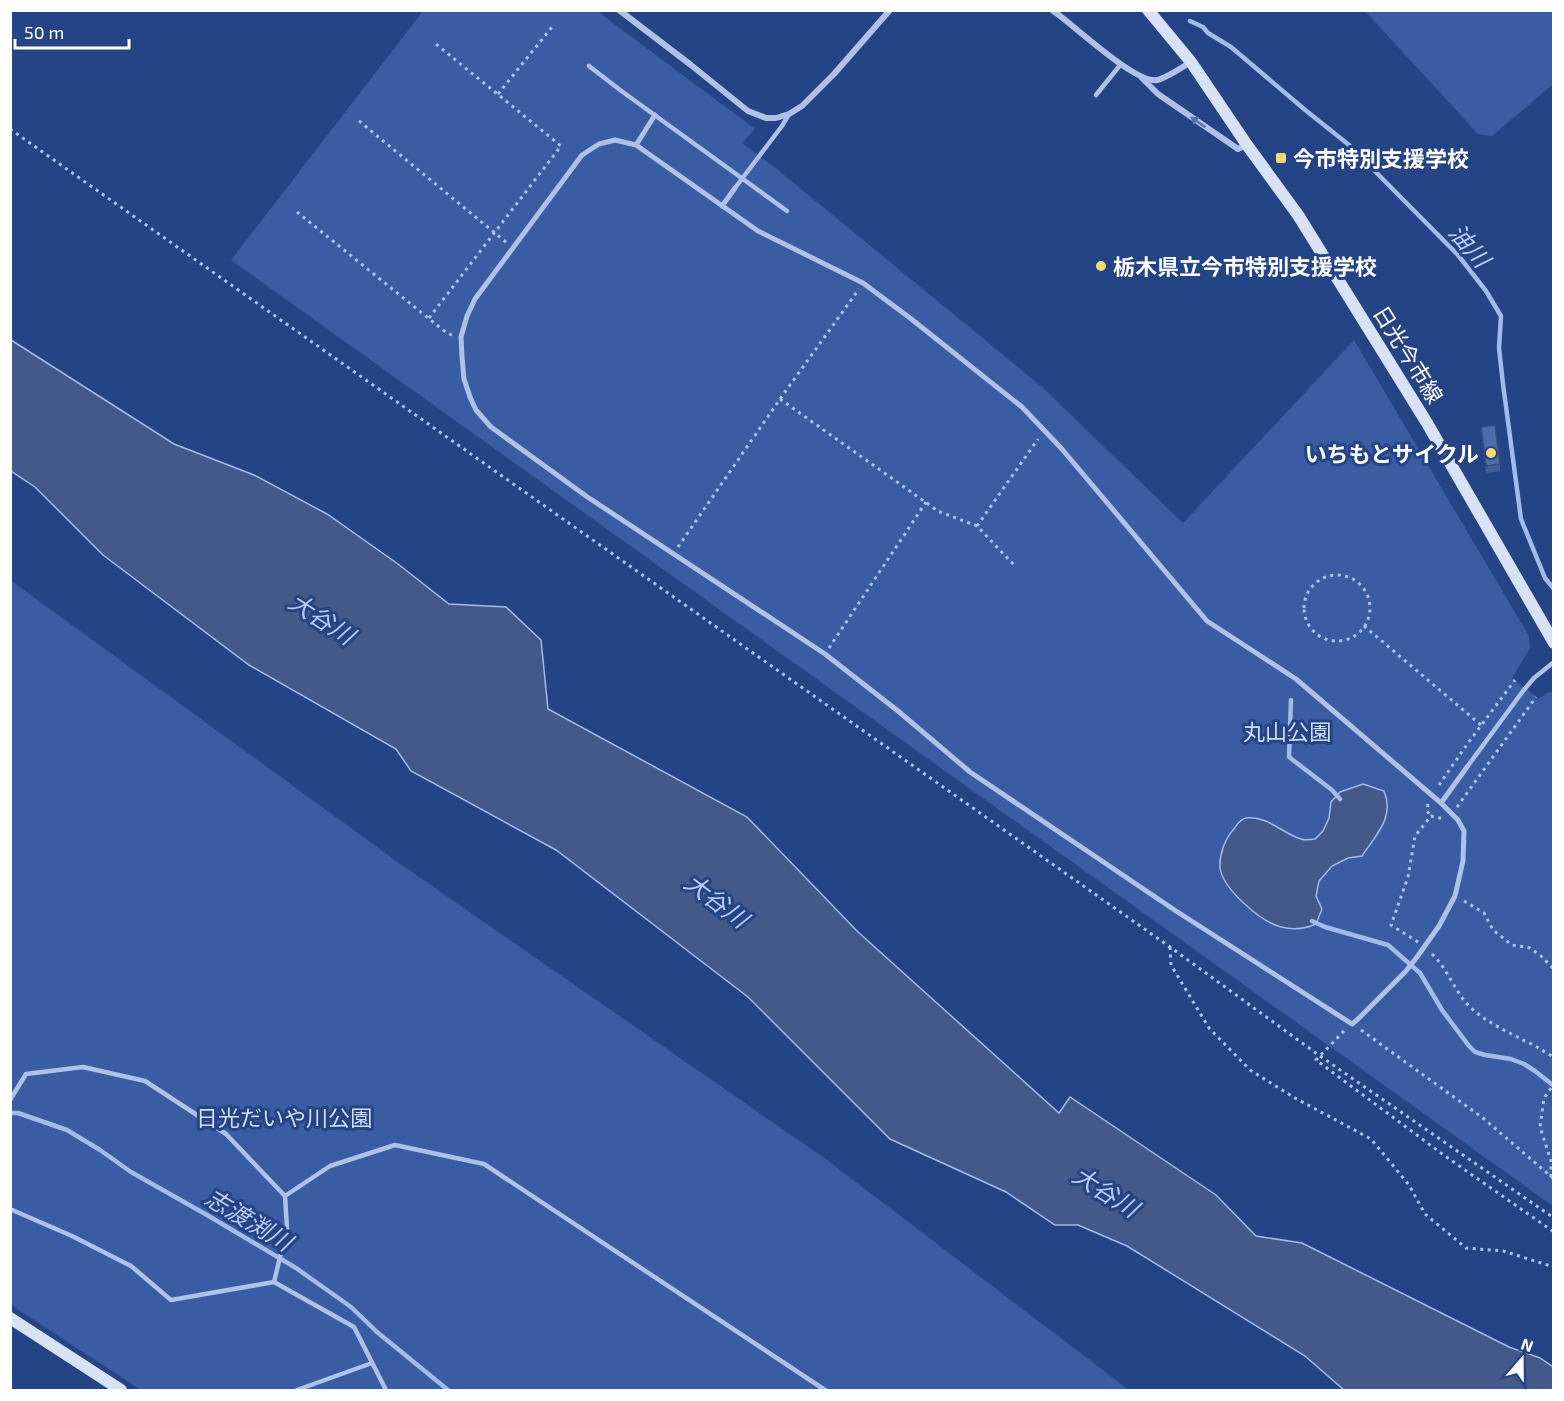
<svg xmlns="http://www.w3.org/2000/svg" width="1564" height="1401" viewBox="0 0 1564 1401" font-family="'Exo 2','Noto Sans JP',sans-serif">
	<rect width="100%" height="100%" fill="#244485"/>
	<path fill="#395ca2" d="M423,11H597L755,129L742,143L778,170L1041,386L1183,523L1354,340L1529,636L1530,648L1512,678L1539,699L1547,693L1553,692V1206L231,260Z
		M1365,11H1553V84L1492,136L1478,134Z
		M10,580L399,863L827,1160L1129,1390H141L11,1305Z"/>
	<path fill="#435989" stroke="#a2bbe9" stroke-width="1.5" d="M11,340L174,444L254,475L327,514L398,564L449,604L506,607L541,640L548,709L747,817L858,932L1059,1113L1070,1097L1216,1195L1256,1236L1302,1243L1509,1347L1540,1358L1553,1367V1390H1344L1305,1356L1127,1246L1078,1225H1055L1006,1192L890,1139L748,997L556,850L411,771L396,749L249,665L103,555L35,487L11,471Z
		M1363,784L1384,791C1395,817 1376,835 1362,856L1348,858L1332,866L1319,881L1316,896L1322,909L1316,924C1305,929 1293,930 1281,927C1261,922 1223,889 1220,868C1219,855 1225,839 1233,830C1237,825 1240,819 1246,818C1267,815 1283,834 1301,839C1305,841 1311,839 1315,839L1323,831L1329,818L1331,802L1340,792Z"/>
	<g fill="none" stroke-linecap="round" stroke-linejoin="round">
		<path stroke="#a2bbe9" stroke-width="4.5" d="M1190,21L1203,27L1208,33L1231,47L1304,109L1349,145L1458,255L1486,291L1501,316L1499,348L1503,384L1521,519L1545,578L1554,589
			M1291,700L1289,757L1332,790L1340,799
			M1312,921L1325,927L1388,945L1420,973L1442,1010L1469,1046L1475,1052L1485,1055L1511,1059L1524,1064L1535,1071L1554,1086
			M10,1113H18L67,1130L100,1150L131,1172L207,1215L296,1268L351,1307L377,1332L448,1390"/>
		<path stroke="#aec2e8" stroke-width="3" stroke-dasharray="3 4.5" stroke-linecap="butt" d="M498,94L552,27
			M359,121L507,243
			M10,129L1170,947L1320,1056L1554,1218
			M297,212L443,330L453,336
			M429,318L561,146L436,44
			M780,399L938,511L977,526L1016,567
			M977,526L1038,439
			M678,547L780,399L859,289
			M1304 608a33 33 0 1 1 66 0a33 33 0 1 1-66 0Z
			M1364,626L1481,725
			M829,648L926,502
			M1439,785L1468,743L1515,680
			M1428,804L1427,811L1431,816
			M1457,807L1536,697
			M1464,901L1484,913L1493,930L1512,945L1530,948L1541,956L1551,966L1554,971
			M1418,942L1391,925L1408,877L1415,836L1431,816L1437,818H1443
			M1170,947L1171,965L1209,1028L1250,1070L1295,1098L1371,1139L1409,1185L1425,1214L1466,1248L1503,1251L1554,1267
			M1432,954C1448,969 1454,991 1470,1007C1486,1022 1506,1031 1525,1041C1535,1045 1544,1052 1554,1057
			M1361,1030L1483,1118L1554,1179
			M1344,1031L1316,1060L1445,1156L1554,1232
			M1551,1177V1161L1540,1127L1544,1098L1554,1084"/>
		<path stroke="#aec2e8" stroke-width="4.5" d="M589,66L620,90L787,211
			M1096,95L1121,64
			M735,188L782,126L789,114
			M1467,767L1523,691L1534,678L1554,662
			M10,1100L26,1074L83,1067L145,1081L226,1134L285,1196L287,1228L274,1282
			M285,1196L330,1166L395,1145L484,1164L825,1390
			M10,1209L72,1236L131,1266L171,1300L274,1282L354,1327L386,1390
			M297,1390L372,1363"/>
		<path stroke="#aec2e8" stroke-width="5" d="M615,140L636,145L758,231L863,283L910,318L1022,407L1061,448L1207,621L1296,679L1441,803L1458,820L1464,831L1463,861L1455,896L1439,926L1417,957L1406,971L1358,1019L1352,1024L1176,911L970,772L898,711L825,654L586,496L491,427L476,410L470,397L464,379L462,357L461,337L467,316L475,299L582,155L599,144Z
			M636,145L655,115
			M722,206L735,188
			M1441,803L1467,767"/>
		<path stroke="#aec2e8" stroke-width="6" d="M619,10L691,65L748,111L766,118H776L789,114L802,106L834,74L890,10
			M1052,10C1073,24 1135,84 1157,80C1167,78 1182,67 1191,62
			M1141,77L1158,94L1238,149L1246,145"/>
		<path stroke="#d8e2f7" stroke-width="12" d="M1148,10L1191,62L1247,145L1298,215L1427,423L1554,643
			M10,1318L121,1390"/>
	</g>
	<path fill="#415e95" d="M1481,427L1500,464V471L1486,473Z"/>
	<path fill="#4c6dad" stroke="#354c79" stroke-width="1.5" d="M1495,425L1500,464L1486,466L1481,427Z"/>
	<defs><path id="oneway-solid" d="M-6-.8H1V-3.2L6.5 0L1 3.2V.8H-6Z" transform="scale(1.5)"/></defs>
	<use fill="#5470a8" href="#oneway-solid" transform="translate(1198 122) rotate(-145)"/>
	<g fill="#f3db72" stroke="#244485" stroke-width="2">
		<rect x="1275" y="152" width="12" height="12" rx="3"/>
		<circle cx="1101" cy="266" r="6"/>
		<circle cx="1491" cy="453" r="6"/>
	</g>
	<g text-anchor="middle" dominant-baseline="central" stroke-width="6" stroke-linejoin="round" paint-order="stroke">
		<g font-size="22" font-weight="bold" fill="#fff" stroke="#244485" text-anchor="start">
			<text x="1293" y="158">今市特別支援学校</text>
			<text x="1113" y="266">栃木県立今市特別支援学校</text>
			<text x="1479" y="453" text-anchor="end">いちもとサイクル</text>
		</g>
		<g font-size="22" fill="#fff" stroke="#244485">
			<text transform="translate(1409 354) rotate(58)">日光今市線</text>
		</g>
		<g font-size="22" fill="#d2def6" stroke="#244485">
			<text x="1287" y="731">丸山公園</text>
			<text x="284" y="1117">日光だいや川公園</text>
		</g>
		<g font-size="24" font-style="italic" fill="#baccf0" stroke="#244485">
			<text transform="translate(1470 245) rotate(49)">油川</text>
			<text transform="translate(322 618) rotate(33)">大谷川</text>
			<text transform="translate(717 900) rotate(37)">大谷川</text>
			<text transform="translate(1106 1191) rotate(32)">大谷川</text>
			<text transform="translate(249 1219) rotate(31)">志渡渕川</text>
		</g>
	</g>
	<rect width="1564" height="1401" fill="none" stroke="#ffffff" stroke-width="24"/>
	<g transform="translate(1522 1359) rotate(20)" stroke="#244485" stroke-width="4.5" paint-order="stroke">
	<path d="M0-4.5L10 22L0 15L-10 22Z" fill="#ffffff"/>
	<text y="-9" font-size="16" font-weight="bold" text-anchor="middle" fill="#ffffff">N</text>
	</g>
	<path d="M15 39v9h114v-9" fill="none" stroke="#ffffff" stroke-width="3"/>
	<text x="24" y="39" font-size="18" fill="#ffffff" stroke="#244485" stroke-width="4.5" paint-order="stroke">50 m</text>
</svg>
